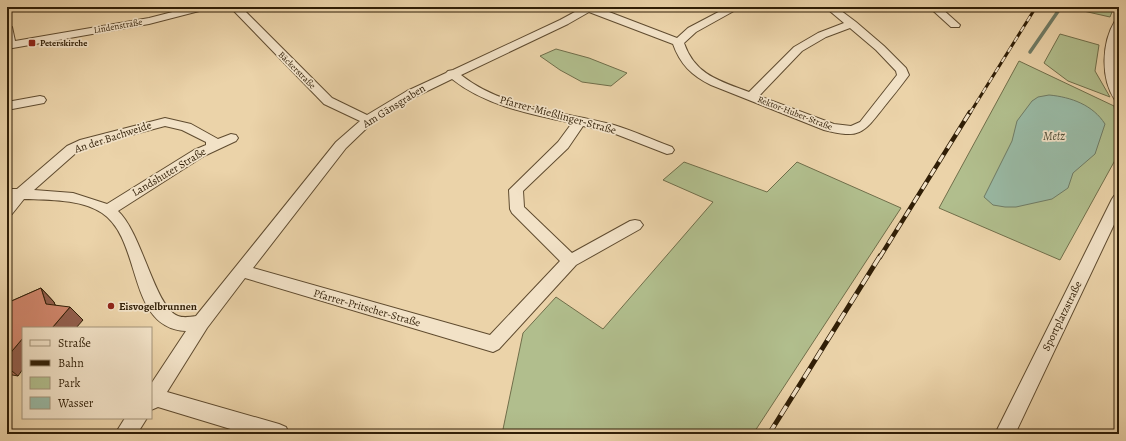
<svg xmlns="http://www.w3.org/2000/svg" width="1126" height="441" viewBox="0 0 1126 441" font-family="Alegreya,serif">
	<rect width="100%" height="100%" fill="#ebd3a9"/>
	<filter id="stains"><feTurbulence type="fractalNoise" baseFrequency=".005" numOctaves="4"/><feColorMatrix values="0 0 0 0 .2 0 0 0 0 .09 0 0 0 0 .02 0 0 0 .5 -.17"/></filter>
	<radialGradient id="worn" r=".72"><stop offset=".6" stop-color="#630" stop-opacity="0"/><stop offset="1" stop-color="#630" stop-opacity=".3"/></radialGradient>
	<path fill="#b1be8d" stroke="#706e4a" d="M1081,7H1114L1110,17L1079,10Z
		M1060,34L1099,45L1095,71L1110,97L1068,81L1044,63Z
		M556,49L589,58L627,73L611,86L582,82L560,70L540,56Z
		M1019,61L1114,106L1119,139V153L1060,260L939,208Z
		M684,162L767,192L797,162L901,208L753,434H502L523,333L556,297L603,329L713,202L663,180Z"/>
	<path fill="#99b9a4" stroke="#6f7b65" d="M1049,95C1071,97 1093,105 1105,124L1095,154L1073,173L1068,188L1052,199L1016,207H1005L993,205L984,197L1012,141L1017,121L1032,101L1038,97Z"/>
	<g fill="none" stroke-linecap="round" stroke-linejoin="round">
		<path stroke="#6f7b65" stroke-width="3.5" d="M1030,52L1061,7"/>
		<g stroke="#5f4b2f" stroke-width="2">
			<path id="minor" d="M192,7H209L207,9L149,24L7,49V24L12,27L15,41L149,18Z
				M230,7H241L332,98L367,115L407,91L446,73L448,71L453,70L560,20L584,7H596L677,38L688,28L728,7H741L696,32L684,43C695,75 720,81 749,92L794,47L818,33L844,23L825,7H836L856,22L884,46L906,68L909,75C901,86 892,97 884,107C863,134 859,139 824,130L711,85C692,76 680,64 673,44L589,12L568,24L461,75C504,109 563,111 614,125C634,131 653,140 672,147L674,150L672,153L667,154L613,133L583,126L568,148L523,191L524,207L572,253L630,221L635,220L640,221L643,225L640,229L576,265L499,349L493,352L245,278L207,328L167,392L279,424L286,427L289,434H247L158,407L151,410V384L186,331C126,328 143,240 102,213C81,199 49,200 24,199L12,214L7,215V201L8,199H7V189H17L67,146L80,140L165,118L191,124L218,139L231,134L236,135L238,138L236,141L204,156L118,211C142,233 155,308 178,316C183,318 190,317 196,316L336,142L360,121L324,104ZM850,28L876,50L896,71L897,75L860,122L851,126L834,124L759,96L802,51L826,37ZM452,79C486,106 530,114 572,123L558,142L509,190L510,209L512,213L560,261L490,335L253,268L346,148L372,123L415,97ZM165,126L182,130L206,142V145L194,150L107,204L73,193L34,190L77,152L90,146Z
				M929,7H940L960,25L959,27H951Z
				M1119,20V34L1115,52L1119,79V101L1115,100C1100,78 1102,42 1115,21Z
				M40,96L44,97L46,100L44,103L7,110V102Z
				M1119,194V214L1015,434H995L1112,199L1114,196Z
				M125,418H147L137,434H115Z"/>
		</g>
		<use href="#minor" fill="#f2e2c7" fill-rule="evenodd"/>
		<g stroke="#301e06" stroke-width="3">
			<path id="rail-far2" d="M970,113L1036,7"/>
		</g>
		<g stroke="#301e06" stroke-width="4.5">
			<path id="rail-far1" d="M880,257L970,112"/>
		</g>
		<g stroke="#301e06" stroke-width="5">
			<path id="rail" d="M769,434L880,256"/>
		</g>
		<use href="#rail-far2" stroke="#f2e2c7" stroke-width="2" stroke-dasharray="6" stroke-linecap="butt"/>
		<use href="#rail-far1" stroke="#f2e2c7" stroke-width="3" stroke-dasharray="8" stroke-linecap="butt"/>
		<use href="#rail" stroke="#f2e2c7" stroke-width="3.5" stroke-dasharray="11" stroke-linecap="butt"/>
	</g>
	<path fill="#b4735d" stroke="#301e06" d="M41,288L54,302L55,305L83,320L23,328L18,376L7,374V303Z"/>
	<path fill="#925e4c" stroke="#301e06" d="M41,288L54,302L60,318L46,304Z
		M70,307L83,320L76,328H52Z
		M23,338V369L18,376L7,367V357Z"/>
	<path fill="#d1866c" stroke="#301e06" d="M41,288L46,304L70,307L52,328H23V338L7,357V303Z"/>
	<g fill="#8f2418" stroke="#f2e2c7" stroke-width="1.5">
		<rect x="28" y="39" width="8" height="8" rx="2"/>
		<circle cx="111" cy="306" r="4"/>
	</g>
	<g text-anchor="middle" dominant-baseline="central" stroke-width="3.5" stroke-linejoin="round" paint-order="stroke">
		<g font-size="9" fill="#301e06" stroke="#f2e2c7">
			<text transform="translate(118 26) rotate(-10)">Lindenstraße</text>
			<text transform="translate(297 70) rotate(45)">Bäckerstraße</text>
			<text transform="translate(795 113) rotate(21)">Rektor-Huber-Straße</text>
		</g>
		<g font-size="9" font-weight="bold" fill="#301e06" stroke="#f2e2c7" text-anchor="start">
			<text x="40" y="43">Peterskirche</text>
		</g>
		<g font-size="11" fill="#301e06" stroke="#f2e2c7">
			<text transform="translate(394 106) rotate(-32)">Am Gänsgraben</text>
			<text transform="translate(558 115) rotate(15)">Pfarrer-Mießlinger-Straße</text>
			<text transform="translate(113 137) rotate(-18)">An der Bachweide</text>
			<text transform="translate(169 172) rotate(-31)">Landshuter Straße</text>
			<text transform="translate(367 308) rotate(16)">Pfarrer-Pritscher-Straße</text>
			<text transform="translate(1062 316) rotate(-64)">Sportplatzstraße</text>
		</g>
		<g font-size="11" font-weight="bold" fill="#301e06" stroke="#f2e2c7" text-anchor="start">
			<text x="119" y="306">Eisvogelbrunnen</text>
		</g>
		<g font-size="12" font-style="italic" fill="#504c35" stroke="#f2e2c7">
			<text x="1054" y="136">Metz</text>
		</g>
	</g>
	<rect width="1126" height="441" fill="none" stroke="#ebd3a9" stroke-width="24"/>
	<rect x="8" y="8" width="1110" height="425" fill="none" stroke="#301e06" stroke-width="2"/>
	<rect x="12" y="12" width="1102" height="417" fill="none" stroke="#301e06"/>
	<rect x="22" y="327" width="130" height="92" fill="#f2e2c7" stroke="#a4947a"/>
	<rect x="30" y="340" width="20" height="6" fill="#f2e2c7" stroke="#a4947a"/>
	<text x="58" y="347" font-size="12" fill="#301e06">Straße</text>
	<rect x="30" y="360" width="20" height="6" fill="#301e06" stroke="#a4947a"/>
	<text x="58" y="367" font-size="12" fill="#301e06">Bahn</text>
	<rect x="30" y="377" width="20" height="12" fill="#b1be8d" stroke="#a4947a"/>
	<text x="58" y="387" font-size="12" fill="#301e06">Park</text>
	<rect x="30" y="397" width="20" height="12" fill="#99b9a4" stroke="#a4947a"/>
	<text x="58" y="407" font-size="12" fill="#301e06">Wasser</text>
	<rect width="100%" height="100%" filter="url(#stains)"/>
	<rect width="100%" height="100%" fill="url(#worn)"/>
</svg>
